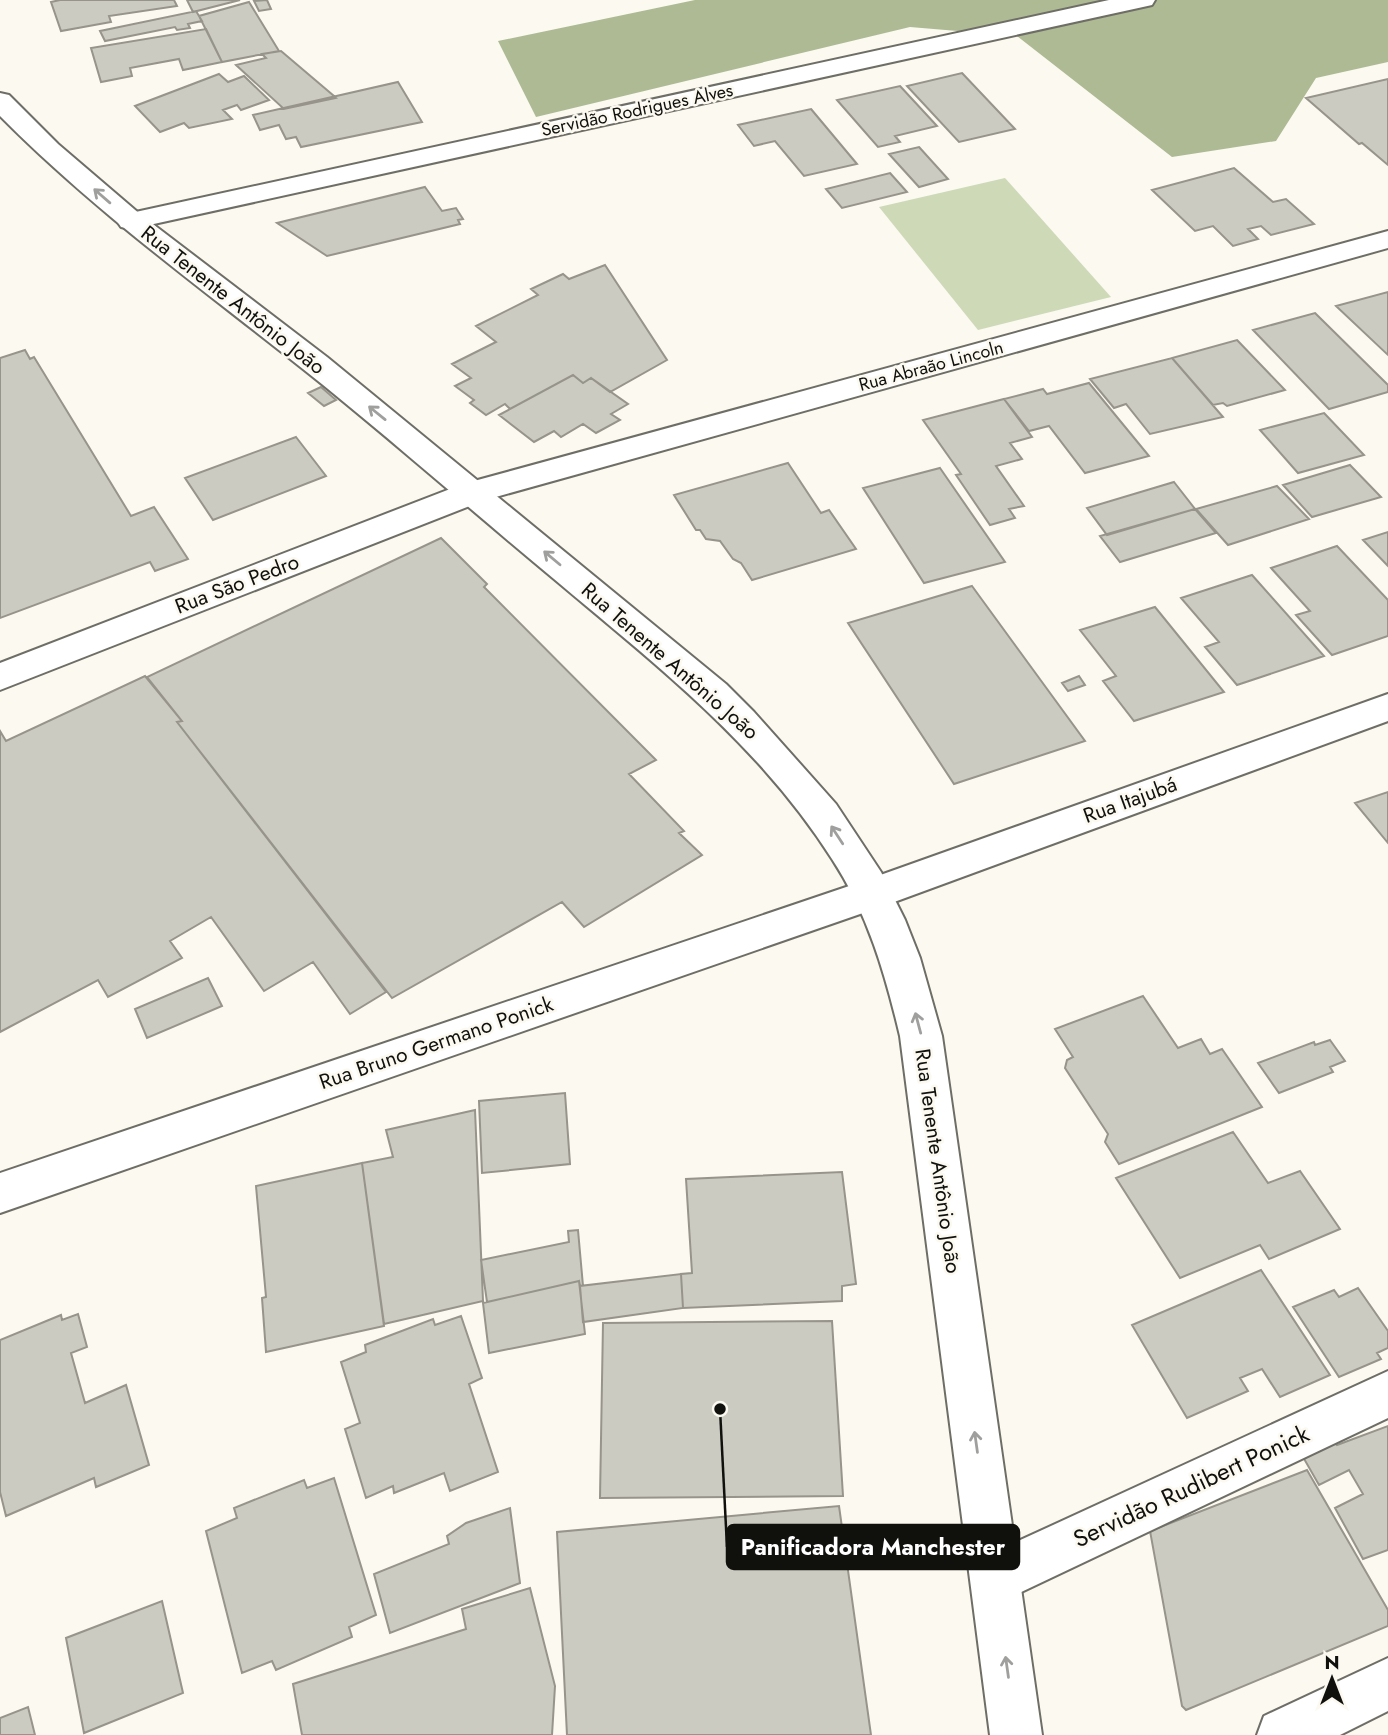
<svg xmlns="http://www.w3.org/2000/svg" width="1388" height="1735" viewBox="0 0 1388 1735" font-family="Jost,sans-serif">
	<rect width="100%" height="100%" fill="#fbf9f0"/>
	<path fill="#cdd9b7" d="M1005,178L1111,297L978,330L879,207Z"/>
	<path fill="#adba93" d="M695,0H1388V62L1316,78L1276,141L1172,157L1017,36L910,27L536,117L498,41Z"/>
	<path fill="#cccbc2" stroke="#96948b" stroke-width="2" d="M60,0H174L177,6L109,16L111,22L61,31L51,2Z
		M187,0H240L193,12Z
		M267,0L271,9L259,11L254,1Z
		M249,2L279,51L222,62L199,16Z
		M196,11L202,21L188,24L190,28L177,30L175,27L105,41L100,31Z
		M206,29L222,62L183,70L179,59L130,68L132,76L101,82L91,48Z
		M281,51L334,96L336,98L284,109L236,65L266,58L262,54Z
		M962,73L1015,129L959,142L907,86Z
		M219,74L228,82L244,76L269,100L241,110L237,105L223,110L232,119L189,128L184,123L160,132L135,106Z
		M1388,79V165L1362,143L1359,144L1306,98Z
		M398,82L422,122L301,147L296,137L286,139L279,125L260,130L253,115Z
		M900,86L937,126L895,136L900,142L878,147L837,100Z
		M811,109L857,164L804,176L775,141L754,146L738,125Z
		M919,147L948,179L919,187L889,154Z
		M1234,168L1273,202L1286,199L1314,224L1271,235L1261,226L1248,229L1258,239L1233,246L1213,226L1195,231L1152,190Z
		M890,173L907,192L842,208L826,189Z
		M425,187L442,211L456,208L463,219L458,220L460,224L327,256L277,223Z
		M605,265L667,360L610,392L591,378L583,383L573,375L510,409L505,404L486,415L470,403L474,400L455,386L471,378L452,364L496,342L476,326L538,295L531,289L563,274L569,279Z
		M1388,292V355L1336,306Z
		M1315,313L1388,385V392L1329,409L1253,330Z
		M1237,340L1285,390L1227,406L1223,403L1213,405L1172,358Z
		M25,350L30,359L34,357L131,516L154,507L188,559L155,571L150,562L0,618V358Z
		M1172,358L1223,417L1150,434L1126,404L1114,408L1090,379Z
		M573,375L583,383L591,378L628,404L611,414L620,420L596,433L583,424L561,437L554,431L534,442L499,415Z
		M1089,383L1149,456L1085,473L1049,426L1029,431L1004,399L1043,389L1047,394Z
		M321,387L336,400L324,406L308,393Z
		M1004,399L1032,437L1010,443L1022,459L996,466L1024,506L1009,509L1015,518L990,525L956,475L961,474L923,420Z
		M1324,413L1364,455L1298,473L1260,430Z
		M296,437L326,476L213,520L185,478Z
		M788,463L821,513L829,510L856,549L752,580L741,563L733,559L720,541L706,539L700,530H696L674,495Z
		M1350,465L1381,497L1312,517L1283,485Z
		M940,468L1005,562L924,583L863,488Z
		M1174,482L1195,509L1107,535L1087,508Z
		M1277,486L1309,519L1228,545L1196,509Z
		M1195,509L1216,533L1120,562L1100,536Z
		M1388,532V566L1363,540Z
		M441,538L487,584L484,587L656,760L629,774L684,831L679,833L702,855L584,927L562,902L392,998L177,722L182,721L147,677Z
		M1337,546L1388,600V636L1332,655L1296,615L1310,611L1271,568Z
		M1252,575L1324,656L1237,685L1205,647L1219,642L1181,598Z
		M972,586L1085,741L954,784L848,623Z
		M1155,607L1224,692L1134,721L1103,681L1116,676L1080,630Z
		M145,676L182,721L177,722L386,992L350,1014L313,962L264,991L211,917L170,941L182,958L108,997L98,980L0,1032V731L6,741Z
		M1079,676L1085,685L1068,691L1062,683Z
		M1388,792V843L1355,803Z
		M208,978L222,1006L147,1038L135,1009Z
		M1143,996L1178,1048L1201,1039L1210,1054L1222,1049L1262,1107L1119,1164L1105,1142L1108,1134L1065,1068L1067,1060L1073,1057L1055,1029Z
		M1330,1040L1345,1061L1330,1067L1333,1072L1279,1093L1258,1063L1314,1042L1315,1045Z
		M565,1093L570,1164L482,1173L479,1101Z
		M475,1110L483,1301L384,1324L362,1163L393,1157L386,1130Z
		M1233,1132L1268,1183L1300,1171L1340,1229L1269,1259L1260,1245L1180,1278L1116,1178Z
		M362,1163L384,1326L266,1352L262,1298L266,1297L256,1186Z
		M842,1172L856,1284L842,1286V1301L683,1308L681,1274L692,1273L686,1179Z
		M578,1230L583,1286H580L579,1281L487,1302L481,1260L569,1242L568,1231Z
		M1261,1270L1330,1375L1280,1397L1262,1369L1240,1378L1248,1391L1187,1418L1132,1325Z
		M681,1274L683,1308L583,1322L580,1286Z
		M579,1281L585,1334L489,1353L483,1303Z
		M1358,1288L1388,1331V1348L1377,1353L1381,1359L1339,1377L1293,1307L1334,1290L1339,1297Z
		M78,1314L87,1347L71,1353L85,1403L126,1385L149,1465L96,1487L94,1478L6,1516L0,1492V1340L61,1315L62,1320Z
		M461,1316L482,1378L469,1384L498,1472L450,1491L444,1473L394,1493L393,1486L366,1498L345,1429L360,1423L341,1362L366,1352L365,1345L433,1319L435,1325Z
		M832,1321L843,1496L600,1498L603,1323Z
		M1388,1426V1550L1363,1559L1335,1508L1363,1494L1349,1470L1319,1485L1303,1457L1334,1442L1337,1445Z
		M1307,1470L1388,1610V1626L1186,1710L1182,1706L1150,1531Z
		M334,1478L376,1615L349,1627L352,1637L276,1670L272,1661L242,1673L206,1531L237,1518L234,1508L304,1480L307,1488Z
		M839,1506L871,1735H567L557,1532Z
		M510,1508L520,1583L390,1633L374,1574L449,1544L447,1536L466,1523Z
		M530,1588L555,1686L552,1735H302L293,1684L466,1629L462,1609Z
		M162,1601L183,1693L84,1733L66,1638Z
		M28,1707L35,1735H0V1718Z"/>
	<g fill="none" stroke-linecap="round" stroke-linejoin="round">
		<g stroke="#6f6e66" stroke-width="4">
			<path id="street" d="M1109,0H1155L1152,5L1143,7L131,229L121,227L117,221L121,215L131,213Z
				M1388,231V248L485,500L0,690V663L463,484Z
				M1388,694V721L886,905L0,1213V1173L858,883Z
				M1388,1371V1418L1013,1596L995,1603L977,1596L970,1578L977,1560Z
				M1388,1658V1711L1340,1735H1257L1264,1716Z"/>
		</g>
		<g stroke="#6f6e66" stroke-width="4">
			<path id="primary" d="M0,93L9,95L58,144L141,215L327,357L726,684L754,712L836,804L881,872L905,920L920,958L942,1036L1042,1735H990L900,1036C885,973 868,914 832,859C761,747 660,668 560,584C474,513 390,438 303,369C200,287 93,210 0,116Z"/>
		</g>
		<use href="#street" fill="#fff" fill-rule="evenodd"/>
		<use href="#primary" fill="#fff" fill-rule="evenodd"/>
	</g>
	<defs><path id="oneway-shaft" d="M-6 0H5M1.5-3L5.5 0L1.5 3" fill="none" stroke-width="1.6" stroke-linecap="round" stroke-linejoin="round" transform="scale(1.75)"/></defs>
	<g stroke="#9f9f9e">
		<use href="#oneway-shaft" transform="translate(102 196) rotate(-139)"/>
		<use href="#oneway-shaft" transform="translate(377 413) rotate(-141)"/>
		<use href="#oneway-shaft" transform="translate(552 558) rotate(-140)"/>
		<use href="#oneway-shaft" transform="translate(837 835) rotate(-123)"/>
		<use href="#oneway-shaft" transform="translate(918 1023) rotate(-105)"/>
		<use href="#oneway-shaft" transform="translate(976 1442) rotate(-98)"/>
		<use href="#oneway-shaft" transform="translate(1007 1667) rotate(-98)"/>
	</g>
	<g text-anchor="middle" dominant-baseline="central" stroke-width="5" stroke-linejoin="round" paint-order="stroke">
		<g font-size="18" fill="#10100d" stroke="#fbf9f0">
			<text transform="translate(637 110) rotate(-12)">Servidão Rodrigues Alves</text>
			<text transform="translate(931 366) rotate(-15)">Rua Abraão Lincoln</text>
		</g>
		<g font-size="21" fill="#10100d" stroke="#fbf9f0">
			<text transform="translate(233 300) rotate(38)">Rua Tenente Antônio João</text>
			<text transform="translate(237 584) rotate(-21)">Rua São Pedro</text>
			<text transform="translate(670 661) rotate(41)">Rua Tenente Antônio João</text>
			<text transform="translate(1130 800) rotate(-20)">Rua Itajubá</text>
			<text transform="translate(436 1043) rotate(-19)">Rua Bruno Germano Ponick</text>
			<text transform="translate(938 1161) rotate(82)">Rua Tenente Antônio João</text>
		</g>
		<g font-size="24" fill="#10100d" stroke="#fbf9f0">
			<text transform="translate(1191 1486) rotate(-25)">Servidão Rudibert Ponick</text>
		</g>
	</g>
	<path fill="none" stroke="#10100d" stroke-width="2.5" d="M720 1409L727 1547"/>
	<circle fill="#10100d" stroke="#fbf9f0" stroke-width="2.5" cx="720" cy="1409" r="7"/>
	<rect fill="#10100d" stroke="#10100d" stroke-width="2.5" x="727" y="1525" width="292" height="44" rx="7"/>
	<g font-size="23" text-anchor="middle" font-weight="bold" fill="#fff">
		<text x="873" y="1555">Panificadora Manchester</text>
	</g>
	<g transform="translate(1332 1679)" stroke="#fbf9f0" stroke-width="5" paint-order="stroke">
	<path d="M0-5L12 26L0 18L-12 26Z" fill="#10100d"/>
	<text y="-10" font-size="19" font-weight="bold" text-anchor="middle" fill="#10100d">N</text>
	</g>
</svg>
